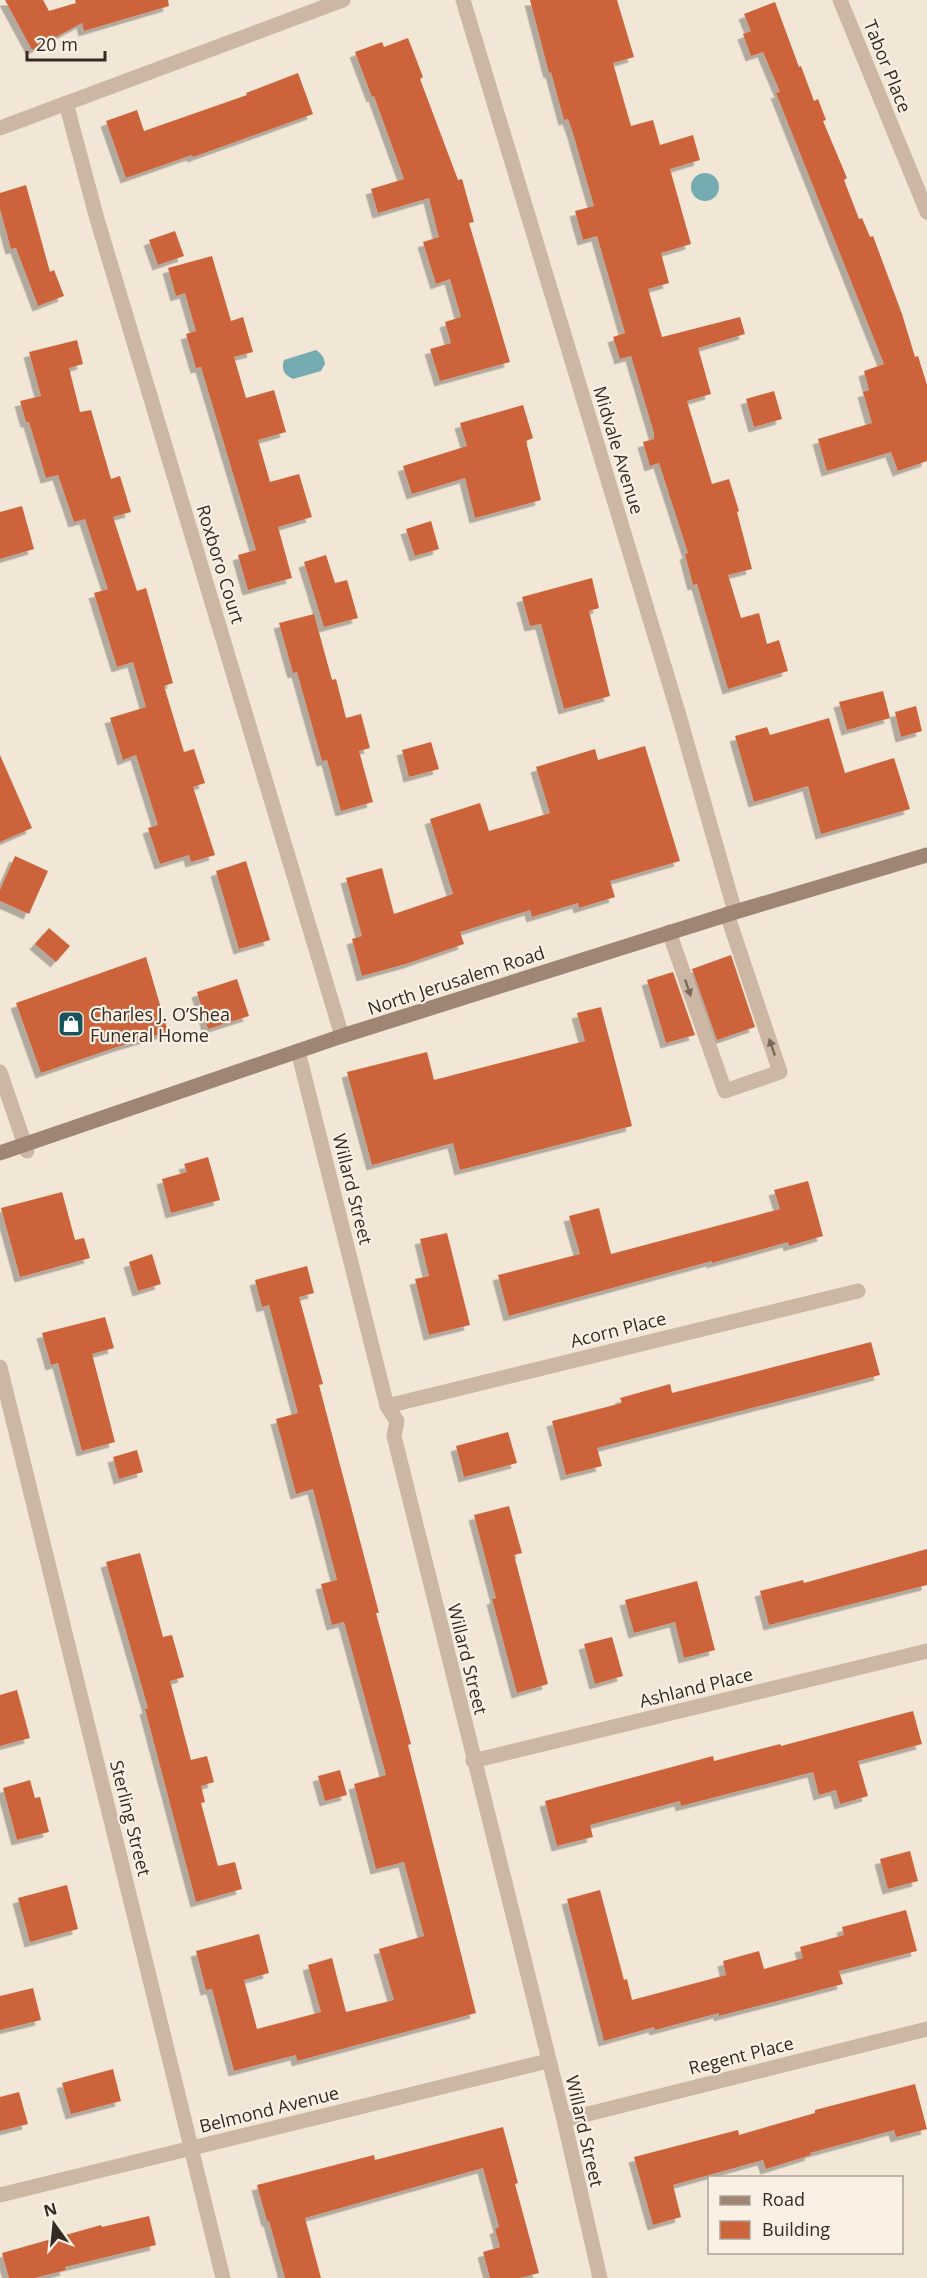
<svg xmlns="http://www.w3.org/2000/svg" width="927" height="2278" viewBox="0 0 927 2278" font-family="'Open Sans',sans-serif">
	<defs>
		<filter id="shadow"><feDropShadow dx="-5.5" dy="5.5" stdDeviation="0" flood-color="#0004"/></filter>
	</defs>
	<rect width="100%" height="100%" fill="#f2e7d7"/>
	<path fill="#75acb1" d="M691 187a14 14 0 1 1 28 0a14 14 0 1 1-28 0Z
		M316,350C322,354 324,357 325,364L321,371L293,379C284,375 281,369 284,360Z"/>
	<path fill="#cd643b" filter="url(#shadow)" d="M5,0H43L49,11L76,3L75,0H168L169,6L84,31L82,23L32,50Z
		M530,0H617L634,57L613,63L631,126L653,120L660,145L693,135L700,160L670,169L691,244L661,253L669,283L648,289L662,337L740,317L745,334L698,348L711,394L687,401L712,484L729,479L739,511L737,512L752,569L728,575L741,618L759,613L767,644L779,640L788,671L728,689L697,584L693,585L685,554L688,553L659,463L650,466L643,442L654,439V433L631,356L620,359L613,337L625,333L597,236L583,240L575,211L594,206L572,130L568,119L564,120L551,72L549,73Z
		M775,2L799,67L801,66L814,101L818,99L826,120L823,121L847,178L844,180L859,219L862,218L870,237L873,236L902,314L915,357L918,356L927,385V461L898,471L891,452L827,471L818,439L872,423L863,392L869,390L864,371L884,364L776,93L780,92L763,52L751,56L743,34L751,31L744,14Z
		M408,38L423,77L420,79L458,180L462,179L474,222L469,223L510,362L440,381L430,349L451,343L445,322L461,317L450,279L436,284L423,242L439,237L429,198L378,213L371,189L404,179L374,96L372,97L355,52L382,42L384,47Z
		M298,73L313,114L193,157L192,155L126,178L106,121L137,110L144,131L247,95L246,93Z
		M26,185L50,272L54,270L64,296L38,306L16,248L11,249L0,209V193Z
		M175,231L184,256L158,265L149,240Z
		M212,256L231,321L243,317L253,352L234,357L246,398L274,390L286,432L258,440L270,482L299,474L312,517L278,527L292,578L248,590L238,555L256,550L201,367L196,368L186,334L196,331L185,293L176,296L168,268Z
		M77,340L83,364L69,368L80,412L91,410L111,479L120,476L131,512L113,517L137,591L146,588L173,683L164,686L184,752L194,749L205,783L193,787L215,855L191,862L189,855L160,864L148,828L158,825L136,755L123,760L110,718L146,707L133,662L117,667L94,593L108,589L85,519L74,522L58,475L46,478L29,422H26L20,401L41,396L29,352Z
		M774,391L782,419L754,427L746,399Z
		M523,405L533,438L526,441L541,500L475,518L465,478L412,494L403,466L467,446L460,423Z
		M22,506L34,549L0,559V512Z
		M431,521L439,549L415,556L406,529Z
		M326,555L335,583L347,580L358,618L324,627L304,562Z
		M592,578L599,608L589,611L610,696L564,709L541,624L530,626L522,597Z
		M314,614L332,680L336,679L346,718L361,714L370,748L359,751L373,802L341,811L327,760L322,761L297,672L293,673L279,623Z
		M883,691L890,718L847,730L839,702Z
		M916,706L922,731L901,737L895,712Z
		M829,718L845,773L894,758L910,809L821,834L808,786L754,802L735,736L767,727L770,735Z
		M431,742L439,769L409,777L402,750Z
		M645,746L680,861L610,881L615,897L579,908L578,903L532,917L530,910L460,932L464,944L409,963L362,976L352,939L362,936L346,878L382,868L394,914L453,894L430,819L480,803L489,831L550,813L536,767L595,749L598,760Z
		M0,755L32,828L0,842Z
		M15,856L48,871L29,914L0,901V890Z
		M246,861L270,940L239,949L216,871Z
		M49,928L70,946L56,962L35,944Z
		M731,955L755,1027L717,1040L692,969Z
		M146,957L168,1032L117,1047L41,1073L16,1003Z
		M673,972L695,1035L666,1043L647,980Z
		M237,979L249,1016L208,1029L197,992Z
		M601,1007L632,1126L460,1170L453,1143L372,1165L347,1072L427,1052L434,1080L585,1041L577,1013Z
		M208,1157L220,1200L171,1213L162,1179L187,1172L184,1164Z
		M808,1181L823,1236L789,1246L788,1242L712,1263V1261L509,1316L498,1275L580,1254L569,1216L599,1208L611,1254L780,1209L774,1190Z
		M62,1192L75,1240L84,1238L90,1258L20,1277L1,1208Z
		M447,1233L470,1325L429,1335L415,1279L429,1276L420,1239Z
		M152,1254L161,1284L138,1291L129,1262Z
		M307,1266L314,1293L299,1297L323,1384L319,1385L379,1613H376L411,1744L408,1745L476,2013L297,2061L296,2055L234,2071L212,1989L206,1990L196,1951L259,1934L269,1973L244,1980L257,2029L321,2012L308,1965L332,1958L346,2012L394,2000L379,1949L424,1936L404,1862L376,1869L354,1784L386,1775L344,1622L332,1625L321,1584L337,1580L313,1489L296,1494L276,1419L298,1413L269,1305L262,1307L255,1280Z
		M105,1317L114,1348L92,1354L115,1442L82,1451L58,1363L51,1365L42,1333Z
		M871,1342L880,1375L597,1448L602,1466L566,1475L552,1421L622,1403L620,1398L670,1384L672,1393Z
		M508,1432L517,1463L464,1477L456,1446Z
		M137,1450L143,1472L119,1479L113,1457Z
		M509,1506L522,1553L514,1555L548,1684L517,1693L492,1599L496,1598L474,1515Z
		M927,1549V1585L769,1625L760,1591L803,1580L804,1583Z
		M140,1553L163,1637L172,1635L184,1677L170,1681L191,1760L207,1756L214,1782L201,1786L205,1802L201,1803L218,1866L235,1862L242,1889L196,1902L145,1709L148,1708L106,1562Z
		M697,1581L715,1650L684,1658L675,1622L634,1633L625,1600Z
		M612,1637L623,1676L595,1684L584,1644Z
		M17,1690L30,1738L0,1746V1695Z
		M913,1711L922,1744L858,1761L868,1796L840,1804L836,1790L819,1795L813,1772L681,1806L680,1801L590,1825L593,1837L557,1846L545,1801L713,1756L714,1761L780,1744L781,1746Z
		M340,1770L347,1795L325,1801L318,1776Z
		M30,1780L35,1798L40,1797L49,1832L17,1840L3,1788Z
		M910,1851L918,1881L888,1889L880,1859Z
		M67,1885L78,1929L30,1942L18,1898Z
		M600,1890L624,1980L627,1979L632,2000L726,1975L723,1961L759,1951L764,1969L803,1958L800,1947L844,1935L842,1927L906,1910L917,1951L839,1971L843,1984L719,2016V2013L655,2030L654,2027L604,2041L567,1899Z
		M33,1988L41,2020L0,2030V1996Z
		M113,2069L121,2101L71,2114L62,2083Z
		M915,2084L927,2129L896,2137L894,2130L810,2153L811,2155L766,2169L763,2160L673,2185L681,2217L653,2225L634,2157L738,2130L739,2135L815,2113V2110Z
		M19,2092L28,2124L0,2131V2097Z
		M503,2127L518,2183L515,2184L539,2273L520,2278H490L483,2252L500,2247L495,2229L499,2227L483,2168L305,2218L321,2278H285L269,2221H267L257,2185L374,2155L375,2160Z
		M149,2216L156,2245L65,2267L66,2270L35,2278H9L2,2253L101,2225L102,2227Z"/>
	<g fill="none" stroke-linecap="round" stroke-linejoin="round">
		<path stroke="#cbb7a3" stroke-width="15" d="M669,932L725,1091L780,1072L727,914
			M0,1072L27,1151"/>
		<path stroke="#cbb7a3" stroke-width="15" d="M463,0L678,712L735,912
			M840,0L927,212
			M66,103L97,219L342,1036
			M0,128L343,0
			M298,1051L387,1406L397,1421L394,1436L564,2120L600,2278
			M0,1367L223,2278
			M387,1406L858,1291
			M473,1761L927,1651
			M564,2120L927,2029
			M0,2195L548,2061"/>
		<path stroke="#9f8574" stroke-width="15" d="M0,1153L342,1036L735,912L927,855"/>
	</g>
	<defs><path id="oneway-solid" d="M-6-.8H1V-3.2L6.5 0L1 3.2V.8H-6Z" transform="scale(1.5)"/></defs>
	<g fill="#786a5e">
		<use href="#oneway-solid" transform="translate(688 988) rotate(71)"/>
		<use href="#oneway-solid" transform="translate(772 1047) rotate(-109)"/>
	</g>
	<defs>
		<g id="shop-square" transform="scale(1.35)"><rect x="-9" y="-9" width="18" height="18" rx="4" fill="#195259" stroke="#faf1e4"/><path d="M-5-2.5h2.3a2.7 3.5 0 0 1 5.4 0H5L5.5 6h-11ZM-1.5-2.5h3a1.5 2.3 0 0 0-3 0Z" fill="#fff"/></g>
	</defs>
	<g fill-rule="evenodd">
		<use href="#shop-square" x="71" y="1024"/>
	</g>
	<g text-anchor="middle" dominant-baseline="central" stroke-width="4.5" stroke-linejoin="round" paint-order="stroke">
		<g font-size="18" fill="#352b25" stroke="#faf1e4">
			<text transform="translate(888 66) rotate(68)">Tabor Place</text>
			<text transform="translate(619 450) rotate(73)">Midvale Avenue</text>
			<text transform="translate(221 564) rotate(73)">Roxboro Court</text>
			<text transform="translate(456 980) rotate(-18)">North Jerusalem Road</text>
			<text transform="translate(353 1189) rotate(76)">Willard Street</text>
			<text transform="translate(618 1329) rotate(-14)">Acorn Place</text>
			<text transform="translate(468 1659) rotate(76)">Willard Street</text>
			<text transform="translate(696 1687) rotate(-14)">Ashland Place</text>
			<text transform="translate(131 1818) rotate(76)">Sterling Street</text>
			<text transform="translate(741 2055) rotate(-14)">Regent Place</text>
			<text transform="translate(269 2109) rotate(-14)">Belmond Avenue</text>
			<text transform="translate(585 2131) rotate(77)">Willard Street</text>
		</g>
		<g font-size="18" fill="#352b25" stroke="#faf1e4" text-anchor="start">
			<text x="90" y="1014">Charles J. O’Shea<tspan x="90" dy="21">Funeral Home</tspan></text>
		</g>
	</g>
	<rect x="708" y="2176" width="195" height="78" fill="#faf1e4" stroke="#aba298" stroke-width="1.5"/>
	<rect x="720" y="2196" width="30" height="9" fill="#9f8574" stroke="#aba298" stroke-width="1.5"/>
	<text x="762" y="2206" font-size="18" fill="#352b25">Road</text>
	<rect x="720" y="2221" width="30" height="18" fill="#cd643b" stroke="#aba298" stroke-width="1.5"/>
	<text x="762" y="2236" font-size="18" fill="#352b25">Building</text>
	<g transform="translate(54 2224) rotate(345)" stroke="#faf1e4" stroke-width="4.5" paint-order="stroke">
	<path d="M0-4.5L10 22L0 15L-10 22Z" fill="#352b25"/>
	<text y="-9" font-size="16" font-weight="bold" text-anchor="middle" fill="#352b25">N</text>
	</g>
	<path d="M27 51v9h78v-9" fill="none" stroke="#352b25" stroke-width="3"/>
	<text x="36" y="51" font-size="18" fill="#352b25" stroke="#faf1e4" stroke-width="4.5" paint-order="stroke">20 m</text>
</svg>
